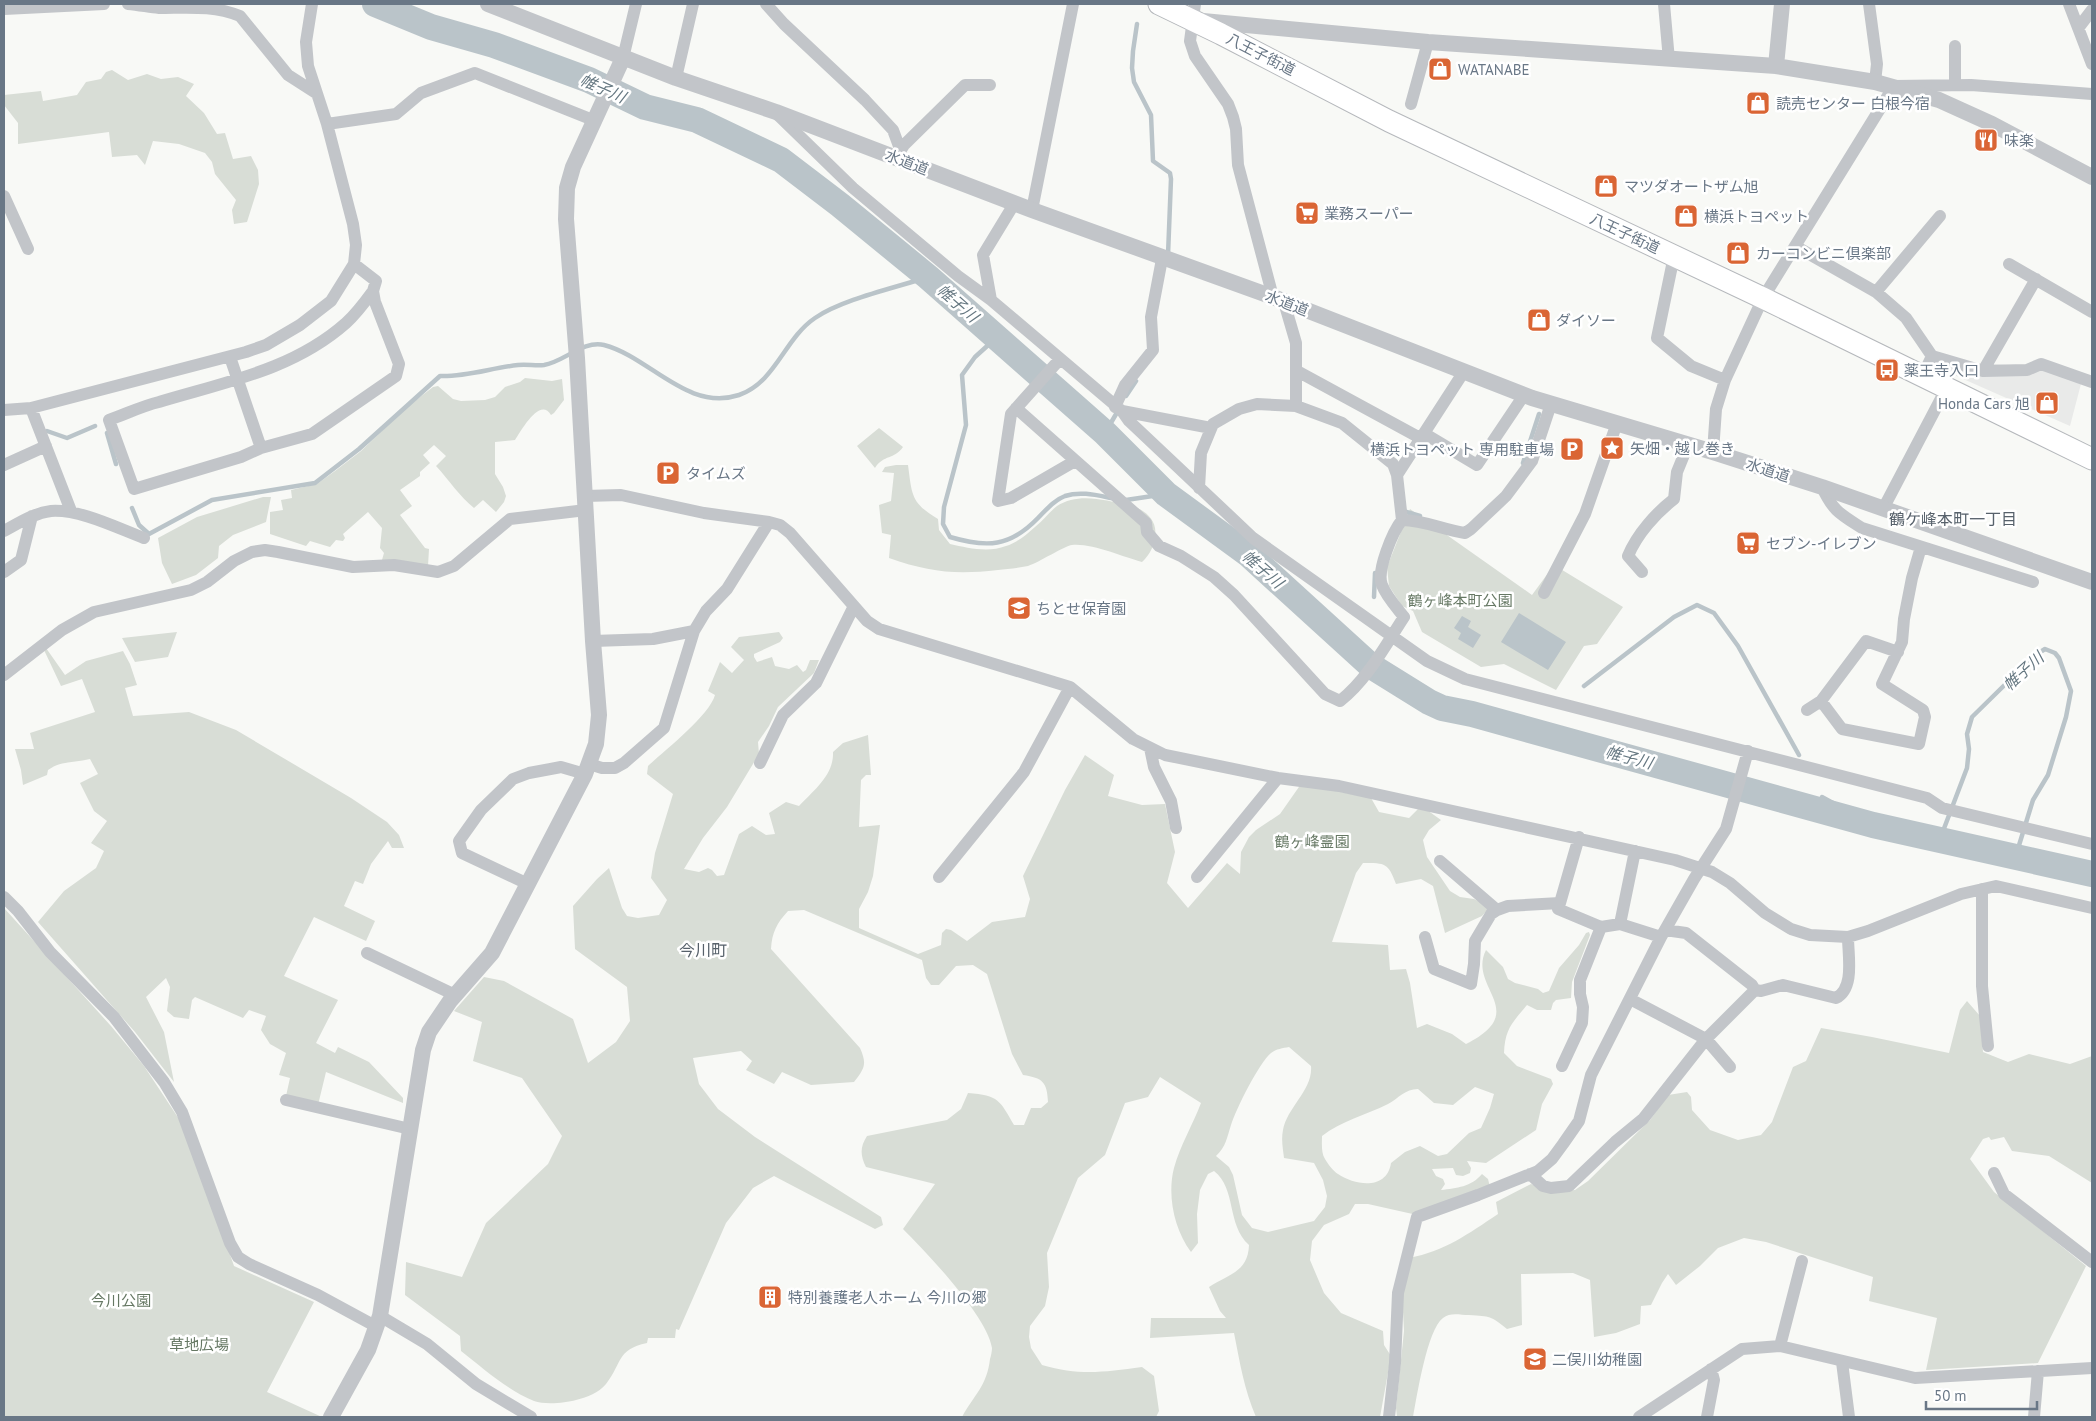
<svg xmlns="http://www.w3.org/2000/svg" width="2096" height="1421" viewBox="0 0 2096 1421" font-family="'PT Sans','Noto Sans JP',sans-serif">
	<rect width="100%" height="100%" fill="#f8f9f6"/>
	<path fill="#e9eae9" d="M1938,361L2041,367L2082,380L2070,426L1936,367Z"/>
	<path fill="#d8ddd6" fill-rule="evenodd" d="M112,70L128,80L147,74L161,79L178,77L194,84L186,96L204,113L217,134L225,133L233,159L251,156L258,170L259,184L247,222L234,224L232,210L236,200L215,174L212,162L205,153L179,144L153,141L145,165L137,155L112,157L109,132L18,144V123L4,105V95L41,91L43,101L77,95L86,82L101,79L106,72Z
		M525,378L552,381L562,379L564,400L554,413L551,415C540,396 521,431 515,440L495,442V474L503,487L506,496L504,502L496,512L483,500L474,508C460,497 449,480 436,466L446,456L434,445L423,455L430,463L420,472V476L400,490L412,506L400,515L425,548L429,549L428,566L382,560L384,553L380,548L382,528L368,512L343,534L345,538L343,541L336,540L330,547L310,541L306,546L270,534V512L283,510L281,500L292,498L291,490L317,484L335,471L361,451L407,407L433,387L438,386L453,399L461,401L485,400L495,397L505,387L520,382Z
		M879,428L903,447C894,460 884,454 875,468L857,446Z
		M896,465H908C912,495 911,503 938,519L939,530L950,544C968,548 988,553 1006,546C1018,542 1026,535 1035,527C1043,521 1049,512 1057,506C1078,492 1105,500 1128,505C1139,507 1153,515 1155,528C1157,541 1151,554 1142,562C1123,557 1092,543 1072,545C1064,546 1040,562 1028,566C1018,568 1007,569 998,570C955,575 929,572 889,558L891,535L882,533L879,505L891,501L894,473L882,472L885,467Z
		M263,497H271L266,522L233,535L219,546L218,558L196,575L172,584L162,563L158,538L197,517Z
		M1410,509L1532,595L1554,565L1623,607L1597,644L1584,646L1556,690L1504,664L1481,667L1422,632L1413,611L1402,606L1389,586L1387,567Z
		M177,632L168,657L135,662L122,638Z
		M779,632L783,638L780,642L754,654V657L757,662L772,657L775,666L789,669L797,665L803,672L806,670L810,660H819L814,673L778,707L769,726L758,742L759,754L727,807L703,838L684,869L699,872L708,868L712,870L717,876L724,875L739,834L752,826L766,835L775,834L769,813L786,802L799,806C814,790 834,775 833,752L843,743L868,735L871,775H866L861,780L859,827L880,825L873,876L868,892L859,909V928L918,954L941,945L942,933L946,929L951,930L967,941L992,922L1025,917L1030,899L1023,876L1065,790L1085,755L1114,775L1108,796L1142,805L1165,804L1175,852L1167,883L1188,908L1227,863L1240,874L1241,852L1249,837L1256,830L1280,814L1301,784L1371,798L1379,812L1409,818L1418,809L1427,810L1441,820L1429,830L1423,840L1427,857L1450,891L1460,897L1474,899L1490,907L1482,916L1445,933L1433,886L1421,879L1396,884C1388,863 1386,863 1363,863L1356,873L1332,942L1388,945L1390,970L1406,969L1410,983L1417,1028L1427,1024L1452,1034L1466,1044C1532,1011 1467,988 1486,950L1503,967L1508,979L1515,983L1538,989L1543,993L1549,991L1559,968L1579,945L1586,933L1589,932L1590,935L1572,982L1571,998L1556,1000L1553,1003L1551,1010H1537L1527,1005C1512,1023 1505,1029 1504,1053L1517,1066L1551,1079L1553,1084L1542,1104L1536,1130L1486,1163L1467,1161L1471,1168L1470,1173L1463,1176L1456,1175L1453,1168L1432,1169L1436,1176L1443,1179L1445,1184L1441,1190C1457,1188 1471,1187 1482,1174L1488,1179L1490,1187L1426,1217L1368,1204H1355L1349,1214L1324,1225L1312,1241L1310,1260L1324,1293L1341,1313L1383,1331L1384,1345L1391,1356L1380,1417H1256C1244,1389 1240,1363 1234,1333L1150,1338L1151,1318H1226L1220,1311L1209,1287C1229,1274 1248,1272 1249,1245C1226,1224 1237,1189 1214,1171L1208,1174L1200,1190L1197,1214L1198,1243L1191,1252C1174,1229 1167,1195 1174,1168C1180,1146 1193,1124 1201,1103L1160,1077L1148,1097L1125,1103L1105,1155L1078,1178L1047,1253L1049,1287L1045,1306L1030,1326L1029,1337L1031,1348L1042,1365C1080,1376 1104,1372 1142,1367L1154,1376L1159,1411L1156,1417H962C974,1395 987,1386 990,1359C991,1356 992,1351 992,1348C987,1316 927,1253 903,1229L935,1184L866,1167C860,1155 860,1147 867,1136L947,1120L961,1109L968,1093C999,1095 1000,1101 1014,1125H1024L1031,1108H1041L1048,1102C1047,1082 1043,1078 1023,1075L1012,1054L987,974L973,965L956,966L939,985H931L926,978L922,960L804,910L788,911C777,923 772,932 771,949L860,1048C867,1064 865,1068 854,1082L811,1085L782,1072L774,1084L746,1070L752,1061L741,1051L693,1058L699,1084L718,1109L755,1137L881,1217L883,1225L875,1229L774,1176L753,1188L726,1223L679,1330L676,1329L675,1338H648L647,1343C616,1350 623,1362 606,1384C598,1393 588,1397 576,1400C565,1403 545,1405 534,1401C507,1390 484,1369 461,1351L460,1336L405,1295L406,1262L462,1277L486,1223L548,1164L562,1136L522,1078L473,1061L482,1022L454,1011L484,977L504,981L573,1019L588,1063L616,1042L630,1021L627,987L575,949L573,906L597,879L609,868L622,908L627,916L638,918L659,915L667,900L651,878L655,853L673,794L647,774L648,766C665,750 709,716 715,695L708,691L720,662L732,673L744,660L731,647L739,637ZM1289,1047L1311,1066C1313,1090 1287,1107 1283,1130C1281,1140 1283,1149 1284,1158L1314,1163L1323,1180L1327,1196L1325,1207L1314,1221L1268,1232L1252,1228L1242,1215L1233,1175L1229,1167L1216,1156C1226,1147 1227,1137 1231,1125C1236,1109 1259,1063 1271,1053C1276,1049 1283,1048 1289,1047ZM1475,1087L1494,1094L1490,1108L1481,1128L1469,1133L1447,1154L1438,1156L1420,1146L1405,1152L1391,1163C1387,1190 1356,1186 1338,1174C1333,1171 1328,1164 1325,1159C1321,1153 1322,1143 1322,1136C1341,1121 1366,1115 1388,1104C1399,1098 1405,1089 1418,1089L1434,1103L1453,1105Z
		M46,648L65,675L86,661L123,651L130,664L137,685L125,688L133,716L189,712L236,730L351,798L387,822L399,835L404,848H392L388,841L371,864L363,884L355,881L344,906L375,921L366,941L314,917L284,976L338,1000L316,1043L335,1053L338,1047L369,1062L403,1098V1103L326,1072L318,1105L286,1096L290,1078L279,1075L286,1053L270,1044L261,1030L266,1016L249,1010L243,1018L195,997L192,1000L189,1019L174,1017L167,1011L170,987L166,978L146,997L164,1032L174,1082L135,1032L38,922L64,891L96,868L104,851L91,843L107,821L94,811L80,783L98,774L90,759C76,763 62,760 48,770L47,775L23,785L21,770L15,749H34L30,733L95,712L82,679L61,686L44,650Z
		M4,908L111,1026L144,1066L179,1119L202,1173L234,1266L314,1302L267,1392L322,1417H4Z
		M1967,1001L1980,1016L1983,1052L2008,1062L2029,1054L2070,1064L2092,1056V1183L2049,1156L2012,1151L2004,1137L1991,1140L1989,1137L1983,1139L1970,1159L1994,1192L2086,1266L2038,1363L1926,1370L1937,1318L1869,1301L1873,1277L1766,1242L1744,1238L1718,1248L1700,1266L1676,1285L1668,1274L1662,1283L1651,1305L1641,1306L1640,1324L1616,1333L1594,1337L1590,1280L1573,1273L1521,1274L1522,1325L1507,1329C1490,1315 1491,1317 1469,1315C1460,1315 1450,1312 1443,1318C1427,1330 1417,1396 1413,1417H1397L1396,1408L1404,1331L1402,1293L1409,1258C1445,1251 1468,1234 1498,1214L1496,1202L1531,1184L1544,1189L1565,1191L1575,1190L1588,1181L1650,1120L1668,1095L1687,1092L1691,1097L1692,1110L1710,1130L1738,1140L1761,1135L1772,1122L1793,1067L1806,1061L1821,1028L1872,1037L1949,1053L1960,1010Z"/>
	<path fill="#bac4c9" d="M1519,613L1566,642L1548,670L1501,642Z
		M1462,616L1471,621L1468,627L1481,635L1473,648L1458,639L1461,633L1454,628Z
		M2016,855L2092,862V882Z"/>
	<g fill="none" stroke-linecap="round" stroke-linejoin="round">
		<path stroke="#bac4c9" stroke-width="4.5" d="M1137,24L1133,51L1132,68L1134,82L1151,115L1153,161L1170,173L1171,179L1168,255
			M996,338L975,357L962,375L966,425L944,507L943,524L950,537C987,548 1010,547 1038,518C1046,510 1054,500 1065,496C1080,491 1096,495 1111,498
			M1126,396L1136,381
			M47,431L67,438L95,426
			M107,433L116,464
			M1105,433L1119,409
			M1523,463L1539,414
			M1126,500L1166,494
			M132,508L139,525L149,534L212,500L315,483L359,449L440,376C466,377 491,368 518,365C527,364 536,366 544,365C564,362 583,340 604,345C650,357 687,412 739,395C776,382 784,339 815,318C843,299 895,288 928,277
			M1403,511L1420,516
			M1374,597L1375,573
			M1584,686L1674,617L1697,605L1714,613L1738,646L1799,755
			M1472,714L1513,718
			M1822,797L1873,825
			M1940,839L1967,768L1969,749L1967,734L1972,717L2034,656L2045,649L2055,653L2059,658L2071,691L2066,717L2048,775L2033,800L2016,855"/>
		<path stroke="#bac4c9" stroke-width="26" d="M375,4L431,27L494,45L589,80L645,107L697,120L781,160L840,205L928,277L1105,433L1166,494L1248,554L1371,666L1429,702L1442,708L1472,714L1873,825L2092,874"/>
		<g stroke="#b5b8bc" stroke-width="23">
			<path id="trunk" d="M1159,4L1221,34L1389,121L1763,298L2092,459"/>
		</g>
		<path stroke="#c2c5c9" stroke-width="12" d="M128,4C139,5 149,7 159,8C187,8 213,5 240,16L288,75L316,93
			M766,4L784,24L865,100L893,130L900,149
			M1195,4L1190,41L1195,56L1228,104L1233,117L1236,129L1238,165L1273,297
			M1664,4L1669,60
			M1869,4L1877,64L1875,82
			M2069,4L2092,64
			M4,9L104,4
			M2079,27L2092,10
			M623,58L636,4
			M676,78L693,4
			M1955,85V46
			M1411,104L1428,42
			M779,116L853,188L958,276L991,300
			M327,124L396,114L421,93L475,73L593,120
			M897,156L904,145L965,85H990
			M4,196L28,249
			M1014,204L983,255L991,300L1122,411L1129,421L1253,538L1427,661L1465,679L1927,798L1942,808L2092,844
			M1032,210L1073,4
			M1795,246L1876,292L1906,318L1932,356L1922,377
			M1674,256L1657,338L1691,366L1725,380
			M354,264L376,281L373,291L375,302L399,364L396,376L312,434L261,448L241,457L134,489L109,420C126,414 142,406 159,402C225,382 293,370 346,323C356,314 365,302 373,291
			M2009,264L2092,312
			M1876,292L1940,216
			M1284,302L1296,343V406
			M1932,356L1983,371L2027,370L2041,364L2092,382
			M230,357L261,448
			M1060,359L1011,414L998,501L1011,498L1075,461
			M1297,371L1422,439
			M1983,371L2036,279
			M1115,407L1125,385L1153,350L1151,317L1162,259
			M31,408L71,511
			M1016,408L1146,523L1147,532L1159,546L1181,556L1214,577L1234,595L1325,694L1340,701C1367,680 1385,646 1404,617C1397,608 1386,596 1382,585C1376,571 1393,531 1402,520C1424,520 1444,530 1465,533L1471,529L1506,496L1532,461L1551,404
			M4,410L31,408L246,352L266,345L300,325L331,301L354,264L356,245L353,224L327,124L308,66L306,42L312,4
			M1122,411L1211,428
			M1425,434L1477,465L1524,395
			M1713,452L1716,409L1725,380L1763,298L1894,86L1971,85L2092,94
			M4,465L46,446
			M1822,487C1833,511 1840,514 1862,528L2033,582
			M1199,488L1201,453L1213,424L1239,409L1257,404L1296,406L1342,423L1393,464L1397,475
			M585,496L621,495L704,513L769,522L780,525L790,533L867,621L879,629L1070,687L1133,739L1165,755L1278,778L1339,786L1675,860L1712,872L1730,883L1765,913L1791,929L1810,935L1848,937L1868,931L1961,894L1996,886L2092,908
			M1883,509L1946,389
			M1402,520L1397,475L1463,373
			M4,531C19,523 34,513 51,511C80,509 117,528 144,538
			M4,572L21,560L32,516
			M1642,572L1628,556C1637,534 1656,513 1674,499L1677,472L1688,445
			M1544,593L1585,514L1617,423
			M593,641L653,639L694,631
			M4,675L62,630L94,612L191,590L207,582L234,561L252,552L265,550L278,552L353,567L394,565L438,572L454,566L510,519L586,510
			M1821,701L1842,729L1919,744L1925,717L1923,710L1882,684L1902,642L1904,619L1912,578L1921,547
			M1807,710L1821,701L1866,641L1898,652
			M1150,748L1154,767L1171,801L1176,828
			M760,763L783,715L816,683L854,606
			M589,764L602,768H615L624,763L664,728L694,631L706,611L727,589L769,522
			M1440,861L1497,910
			M939,877L1024,772L1070,687
			M1197,877L1278,778
			M528,884L462,853L459,841L481,810L513,779L529,773L561,767L585,774
			M1982,889V986L1988,1046
			M4,897L18,911L50,952L114,1017L164,1082L182,1112L230,1243L238,1257L249,1264L318,1295L377,1327
			M1560,903L1558,909L1601,927L1620,924L1661,937
			M1620,924L1635,851
			M1665,930L1686,933L1752,985L1755,990L1761,991L1783,985L1836,998C1855,988 1848,956 1848,937
			M1425,937L1434,969L1471,984L1474,964L1475,941L1491,914L1497,910L1508,906L1560,903L1579,837
			M367,953L455,995
			M1630,999L1706,1039L1730,1067
			M1562,1066L1582,1023L1583,1007L1580,994V980L1601,927
			M286,1100L410,1129
			M1994,1173L2004,1194L2092,1262
			M1530,1174L1543,1186L1551,1188L1569,1186L1615,1142L1643,1119L1706,1039L1755,990
			M380,1316L427,1344L476,1384L531,1417
			M1780,1346L1802,1261
			M1842,1362L1849,1417
			M1389,1417L1395,1363L1398,1293L1417,1217L1478,1195L1538,1171L1552,1159L1563,1144L1579,1121L1591,1075L1661,937L1694,879L1726,829L1748,751
			M1639,1417L1742,1349L1780,1346L1915,1378L2092,1368
			M1707,1417L1714,1380L1711,1369
			M2034,1417L2038,1371"/>
		<path stroke="#c2c5c9" stroke-width="16" d="M488,4L676,78L776,112L1032,210L1273,297L1532,398L1713,452L1822,487L2092,582
			M1203,21L1428,42L1776,66L1875,82L1939,100L1992,124L2092,177
			M1776,66L1782,4
			M331,1417L368,1350L380,1316L423,1050L429,1032L450,1001L492,953L585,774L596,744L599,715L593,641L577,358L566,219L567,188L573,167L623,58"/>
		<use href="#trunk" stroke="#fff" stroke-width="21"/>
	</g>
	<defs>
		<g id="shop-square" transform="scale(1.25)"><rect x="-9" y="-9" width="18" height="18" rx="4" fill="#da6534" stroke="#fff"/><path d="M-5-2.5h2.3a2.7 3.5 0 0 1 5.4 0H5L5.5 6h-11ZM-1.5-2.5h3a1.5 2.3 0 0 0-3 0Z" fill="#fff"/></g>
		<g id="restaurant-square" transform="scale(1.25)"><rect x="-9" y="-9" width="18" height="18" rx="4" fill="#da6534" stroke="#fff"/><path d="M-5-6h1v4h1v-4h1v4h1v-4h1v5L-1.5 .5V6h-2V.5L-5-1ZM5-6V6H3V1.5H1.5Q1.5-4 5-6Z" fill="#fff"/></g>
		<g id="supermarket-square" transform="scale(1.25)"><rect x="-9" y="-9" width="18" height="18" rx="4" fill="#da6534" stroke="#fff"/><path d="M-6-5.5h2.5l.6 2H6L4.5 2H-2.5L-4.4-4H-6ZM-1.5 3.2a1.3 1.3 0 1 0 .1 0ZM3 3.2a1.3 1.3 0 1 0 .1 0Z" fill="#fff"/></g>
		<g id="bus-square" transform="scale(1.25)"><rect x="-9" y="-9" width="18" height="18" rx="4" fill="#da6534" stroke="#fff"/><path d="M-5-6H5V4H4V6H2V4H-2V6H-4V4H-5ZM-3.5-4V0h7V-4ZM-3.5 1.2v1.5H-2V1.2ZM2 1.2v1.5H3.5V1.2Z" fill="#fff"/></g>
		<g id="sight-square" transform="scale(1.25)"><rect x="-9" y="-9" width="18" height="18" rx="4" fill="#da6534" stroke="#fff"/><path d="M0-6L1.8-2.2L6-1.7L2.9 1.2L3.7 5.4L0 3.3L-3.7 5.4L-2.9 1.2L-6-1.7L-1.8-2.2Z" fill="#fff"/></g>
		<g id="parking-square" transform="scale(1.25)"><rect x="-9" y="-9" width="18" height="18" rx="4" fill="#da6534" stroke="#fff"/><path d="M-3.5-5.5H1a3.5 3.5 0 0 1 0 7H-1V5.5H-3.5ZM-1-3.4V-.6H.8a1.4 1.4 0 0 0 0-2.8Z" fill="#fff"/></g>
		<g id="school-square" transform="scale(1.25)"><rect x="-9" y="-9" width="18" height="18" rx="4" fill="#da6534" stroke="#fff"/><path d="M0-5L7-2L0 1L-7-2ZM-4 1L0 2.5L4 1V4Q0 6-4 4Z" fill="#fff"/></g>
		<g id="building-square" transform="scale(1.25)"><rect x="-9" y="-9" width="18" height="18" rx="4" fill="#da6534" stroke="#fff"/><path d="M-4-6H4V6H1V3H-1V6H-4ZM-2.5-4.3h1.7v1.8h-1.7ZM.8-4.3h1.7v1.8H.8ZM-2.5-1h1.7V.8h-1.7ZM.8-1h1.7V.8H.8Z" fill="#fff"/></g>
	</defs>
	<g fill-rule="evenodd">
		<use href="#shop-square" x="1440" y="69"/>
		<use href="#shop-square" x="1758" y="103"/>
		<use href="#restaurant-square" x="1986" y="140"/>
		<use href="#shop-square" x="1606" y="186"/>
		<use href="#supermarket-square" x="1307" y="213"/>
		<use href="#shop-square" x="1686" y="216"/>
		<use href="#shop-square" x="1738" y="253"/>
		<use href="#shop-square" x="1539" y="320"/>
		<use href="#bus-square" x="1887" y="370"/>
		<use href="#shop-square" x="2047" y="403"/>
		<use href="#sight-square" x="1612" y="448"/>
		<use href="#parking-square" x="1572" y="449"/>
		<use href="#parking-square" x="668" y="473"/>
		<use href="#supermarket-square" x="1748" y="543"/>
		<use href="#school-square" x="1019" y="608"/>
		<use href="#building-square" x="770" y="1297"/>
		<use href="#school-square" x="1535" y="1359"/>
	</g>
	<g text-anchor="middle" dominant-baseline="central" stroke-width="5" stroke-linejoin="round" paint-order="stroke">
		<g font-size="15" fill="#697786" stroke="#fff">
			<text transform="translate(1261 54) rotate(27)">八王子街道</text>
			<text transform="translate(907 162) rotate(21)">水道道</text>
			<text transform="translate(1625 233) rotate(25)">八王子街道</text>
			<text transform="translate(1287 303) rotate(21)">水道道</text>
			<text transform="translate(1768 470) rotate(18)">水道道</text>
		</g>
		<g font-size="15" fill="#697786" stroke="#fff" text-anchor="start">
			<text x="1458" y="69">WATANABE</text>
			<text x="1776" y="103">読売センター 白根今宿</text>
			<text x="2004" y="140">味楽</text>
			<text x="1624" y="186">マツダオートザム旭</text>
			<text x="1324" y="213">業務スーパー</text>
			<text x="1704" y="216">横浜トヨペット</text>
			<text x="1756" y="253">カーコンビニ倶楽部</text>
			<text x="1556" y="320">ダイソー</text>
			<text x="1904" y="370">薬王寺入口</text>
			<text x="2030" y="403" text-anchor="end">Honda Cars 旭</text>
			<text x="1630" y="448">矢畑・越し巻き</text>
			<text x="1554" y="449" text-anchor="end">横浜トヨペット 専用駐車場</text>
			<text x="686" y="473">タイムズ</text>
			<text x="1766" y="543">セブン-イレブン</text>
			<text x="1036" y="608">ちとせ保育園</text>
			<text x="788" y="1297">特別養護老人ホーム 今川の郷</text>
			<text x="1552" y="1359">二俣川幼稚園</text>
		</g>
		<g font-size="15" fill="#667864" stroke="#fff">
			<text x="1460" y="600">鶴ヶ峰本町公園</text>
			<text x="1312" y="841">鶴ヶ峰霊園</text>
			<text x="121" y="1300">今川公園</text>
			<text x="199" y="1344">草地広場</text>
		</g>
		<g font-size="16" font-style="italic" fill="#657781" stroke="#fff">
			<text transform="translate(603 88) rotate(24)">帷子川</text>
			<text transform="translate(958 303) rotate(41)">帷子川</text>
			<text transform="translate(1263 569) rotate(41)">帷子川</text>
			<text transform="translate(2023 671) rotate(-42)">帷子川</text>
			<text transform="translate(1629 757) rotate(15)">帷子川</text>
		</g>
		<g font-size="16" fill="#57616b" stroke="#fff">
			<text x="1953" y="519">鶴ケ峰本町一丁目</text>
			<text x="703" y="950">今川町</text>
		</g>
	</g>
	<rect width="2096" height="1421" fill="none" stroke="#697786" stroke-width="10"/>
	<path d="M1926 1401v8h111v-8" fill="none" stroke="#697786" stroke-width="2.5"/>
	<text x="1934" y="1401" font-size="15" fill="#697786" stroke="#ffffff" stroke-width="4" paint-order="stroke">50 m</text>
</svg>
